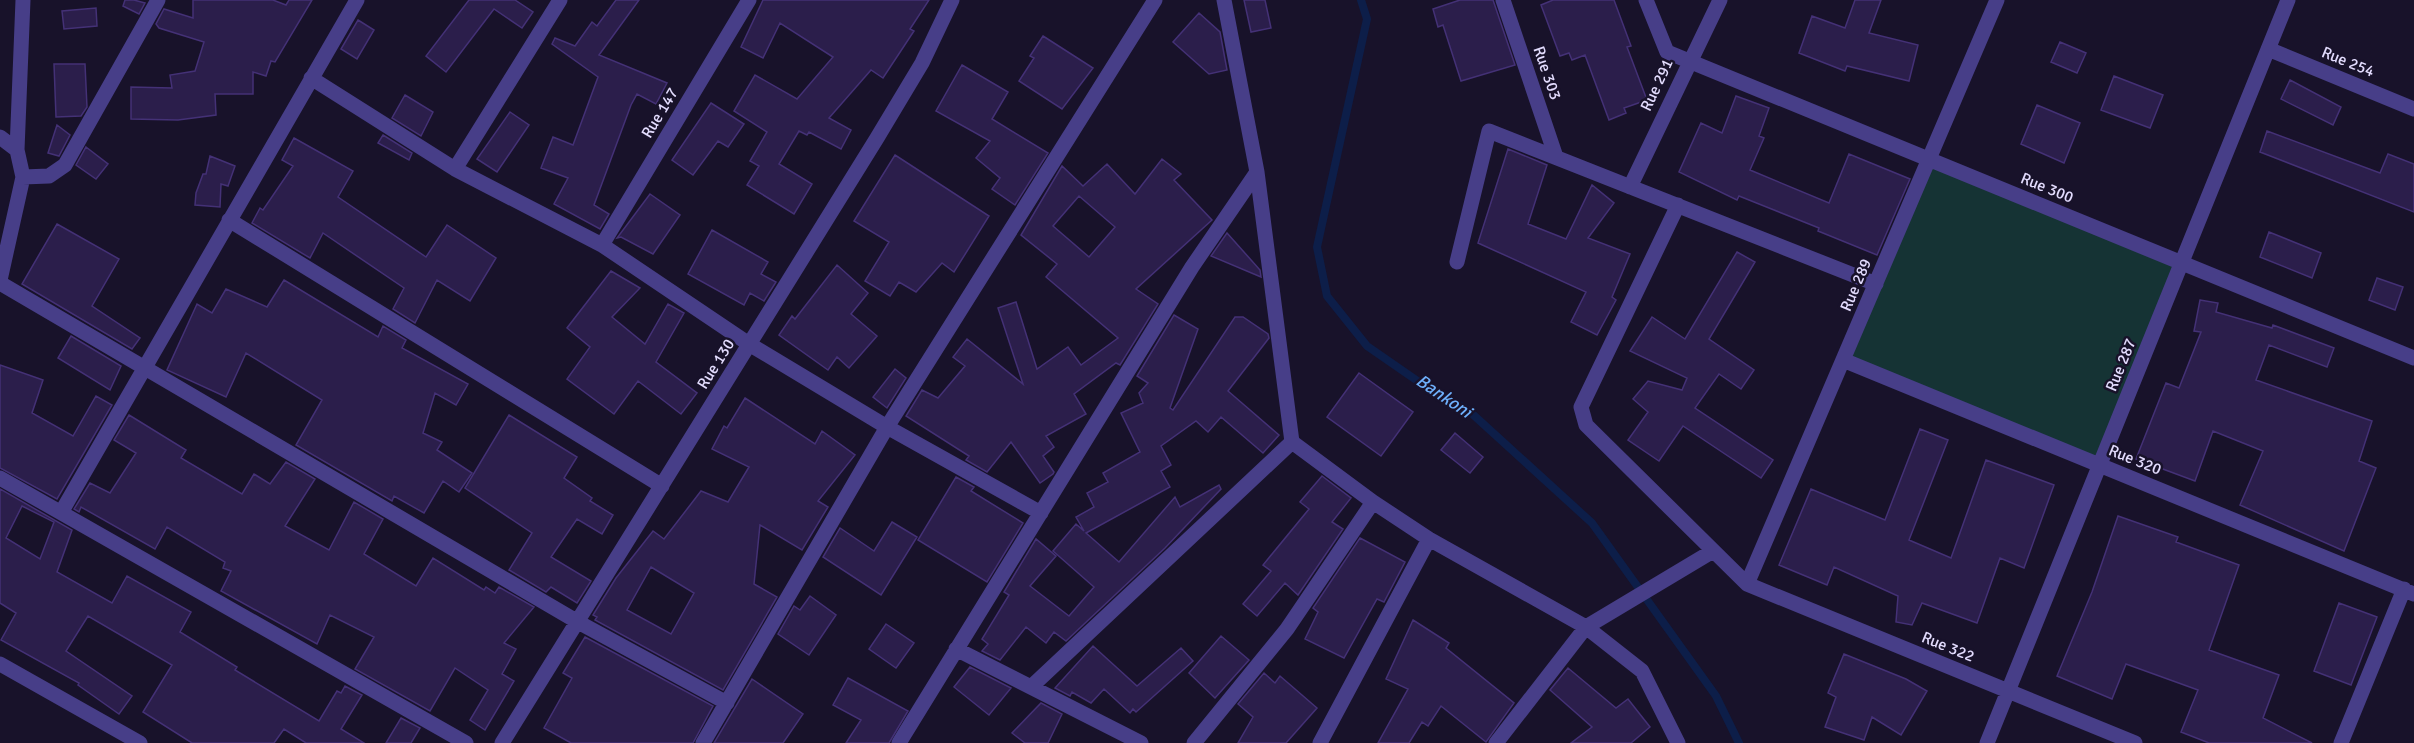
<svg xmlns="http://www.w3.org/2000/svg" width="2414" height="743" viewBox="0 0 2414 743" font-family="Signika,sans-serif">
	<rect width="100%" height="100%" fill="#18122a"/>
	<path fill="#153334" d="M1929,159L2181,263L2100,465L1843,360Z"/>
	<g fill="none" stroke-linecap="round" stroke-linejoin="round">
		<path stroke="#0d1e49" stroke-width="8" d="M1361,0L1367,19L1317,247L1327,296L1367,346L1419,382L1468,410L1592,523L1716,696L1739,743"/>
	</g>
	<path fill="#2b1e4b" stroke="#443176" stroke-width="1.5" fill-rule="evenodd" d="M125,0H134L145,3L139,14L123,6Z
		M193,0H273L286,5L289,0H312L275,62L271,61L266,76L253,72V94H215L216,115L178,120L131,119V87L172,88L170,75L195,71L204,42L159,28L156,24L164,9L193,18Z
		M469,0H515L533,12L522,28L494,9L446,72L426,56Z
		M616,0H639L599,55L667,83L656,104L637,94L631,105L594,205L609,214L600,229L554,204L568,178L541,168L553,137L573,145L598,77L552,44L555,38L575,46L592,22L597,26Z
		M763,0H929L910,29L914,31L883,78L871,70L829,118L851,130L841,149L809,132L807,135L799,131L779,164L812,184L794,214L747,185L759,166L750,161L767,132L734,111L755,75L797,99L833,57L780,23L763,58L741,47Z
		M1244,0H1265L1271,28L1251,32Z
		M1460,0H1493L1515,65L1461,81L1443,25L1438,27L1433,9Z
		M1553,0H1614L1631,46L1627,47L1647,100L1624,108L1626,113L1609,120L1585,55L1572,60L1569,53L1560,56L1541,5Z
		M1855,0H1881L1869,33L1918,45L1909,81L1847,66L1845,71L1799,53L1812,16L1845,28Z
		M96,8L97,26L64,29L62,11Z
		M1199,13L1220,32L1227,70L1209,74L1173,42Z
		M358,20L374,30L357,59L341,49Z
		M1043,36L1093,68L1062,109L1019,81L1034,58L1030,56Z
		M2060,42L2086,53L2077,73L2051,62Z
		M54,64H85L87,107L81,116L56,117Z
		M962,65L1008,92L992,119L1048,153L1015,205L992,189L1000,178L976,158L990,141L936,111Z
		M2114,76L2163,95L2150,128L2101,110Z
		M2290,80L2341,107L2333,125L2281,99Z
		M405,95L433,112L421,136L392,118Z
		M1736,96L1769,108L1759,136L1764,138L1750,170L1829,203L1849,154L1910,179L1877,255L1818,231L1819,228L1739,196L1737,200L1679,172L1701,123L1722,133Z
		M711,103L744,124L728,147L718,141L693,175L672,160Z
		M2037,105L2080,123L2064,163L2021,144Z
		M510,112L529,125L497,172L477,159Z
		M57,125L70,135L59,156L48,153Z
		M2267,131L2380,173L2388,154L2414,164V212L2260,152Z
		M383,135L412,153L409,160L378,143Z
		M294,138L353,171L338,197L426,257L447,225L496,258L470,301L437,280L415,323L393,309L404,288L323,233L310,258L252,223L260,208L263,210L293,166L282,160Z
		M86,147L108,164L96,179L76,165Z
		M1508,149L1547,165L1528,224L1566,239L1592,185L1614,203L1588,238L1630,254L1612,297L1616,300L1597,335L1571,322L1586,292L1478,243Z
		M895,155L989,216L954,272L942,263L916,292L899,282L890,296L865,281L889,242L854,221Z
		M210,156L235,166L228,186L221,184L220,207L195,205L196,193L203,174H206Z
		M1162,159L1181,174L1174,180L1212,220L1136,289L1158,304L1120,365L1116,363L1074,394L1086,414L1046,436L1054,447L1043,456L1054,472L1053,474L1040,483L1011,442L987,472L966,460L969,456L906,416L922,390L938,398L965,366L953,357L967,339L1023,384L998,308L1016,302L1037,369L1068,347L1081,365L1118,338L1046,277L1057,264L1021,235L1062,166L1083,186L1107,164L1135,194ZM1079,196L1115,227L1089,257L1053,226Z
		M650,194L680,215L653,254L621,237L617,238Z
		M57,224L119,259L92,306L140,338L132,349L22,284Z
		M712,230L768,262L761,274L776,282L764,301L750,293L744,305L688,274Z
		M2269,232L2321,253L2312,278L2260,257Z
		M1227,233L1260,270L1261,277L1211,256Z
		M1737,252L1755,262L1709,339L1754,370L1741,389L1719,374L1695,408L1773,460L1761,478L1683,426L1659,461L1628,440L1648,412L1633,399L1648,381L1682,390L1687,378L1630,351L1652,317L1685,339Z
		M837,265L868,293L851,314L877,336L849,368L837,357L828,370L779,335L792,316L795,319Z
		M611,271L640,288L612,317L645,344L668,304L684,313L656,362L697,393L681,414L638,381L614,414L567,379L590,347L567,328Z
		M2377,278L2403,287L2395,310L2369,300Z
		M284,280L378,337L383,326L406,340L402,348L468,384L456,405L435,393L423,433L442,442L437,450L472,473L459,492L443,481L424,513L394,496L392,501L296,445L322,400L246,353L226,397L167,370L197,304L212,313L226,289L267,307Z
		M2200,300L2218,303L2216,312L2272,328L2273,325L2334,348L2327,367L2269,345L2256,380L2372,421L2359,461L2376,468L2344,551L2240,505L2263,451L2213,431L2195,481L2136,459L2166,383L2179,388L2201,332L2194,331Z
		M1174,315L1198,329L1170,408L1173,410L1235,317H1243L1268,334L1269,338L1228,391L1279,435L1263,453L1221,417L1208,432L1196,421L1161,446L1171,465L1161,471L1170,487L1086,533L1119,562L1175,497L1180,507L1219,485L1221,489L1165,548L1066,641L1054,632L1046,643L1026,627L1000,660L982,651L988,644L982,639L1009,595L1004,592L1036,539L1056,556L1030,586L1069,616L1094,587L1053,551L1076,524L1084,531L1076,517L1094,507L1087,493L1108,482L1103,473L1140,452L1121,413L1143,403L1139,393L1148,383L1137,376Z
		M71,336L121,366L110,390L58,358Z
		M0,365L43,380L32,413L73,436L96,396L112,405L57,499L0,468Z
		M895,369L906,378L887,408L873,397Z
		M1359,373L1413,412L1381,456L1327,417Z
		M745,398L815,444L822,431L855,455L818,501L828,507L802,550L760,525L754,584L777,597L723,690L595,620L597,617L593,615L616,578L653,531L664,539L701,491L728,502L749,467L712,449L724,426L727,428ZM651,567L694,593L671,634L627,610Z
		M129,415L186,450L181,458L242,494L254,474L270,484L286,462L315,479L285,526L329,550L354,502L383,519L364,554L416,586L433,558L484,590L486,587L495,593L499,587L534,607L504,643L516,649L502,674L514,681L485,730L470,720L488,690L455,668L430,711L355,669L374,637L330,615L317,644L221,591L231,571L223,568L225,562L167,527L155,549L81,507L79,512L74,509L90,483L110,493L136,453L114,440Z
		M509,415L577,457L564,478L592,498L590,501L613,515L602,534L577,519L551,557L591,581L577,603L551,587L546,592L509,570L532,533L465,488Z
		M1920,429L1948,440L1909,540L1951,558L1986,460L2054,485L2024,568L2000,558L1977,623L1922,603L1912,625L1896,622L1898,596L1834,567L1827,585L1779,565L1811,489L1885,520Z
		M1455,433L1483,457L1470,473L1441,450Z
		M1322,476L1351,498L1332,522L1343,529L1298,595L1285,583L1257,616L1243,604L1271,571L1263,565L1309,509L1300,502Z
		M956,477L974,487L971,491L1023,523L987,582L918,540Z
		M0,489L72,530L57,572L112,603L127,576L191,612L180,632L237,667L235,670L319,721L337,691L341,693L345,686L362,695L341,729L364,743H306L284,729L274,743H192L143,712L172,665L88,616L66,651L132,696L119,714L78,685L79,683L1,640L16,613L0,603ZM22,506L54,522L40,559L6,538Z
		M2118,516L2178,537L2176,542L2239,565L2209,650L2279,675L2263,718L2312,743H2209L2181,732L2198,690L2126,664L2112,699L2057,676L2092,592Z
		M892,522L917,537L881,595L823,557L840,528L874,551Z
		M1360,538L1405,562L1384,602L1377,599L1344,658L1305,639L1318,612L1313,608Z
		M810,596L836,615L809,655L778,634L794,606L800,610Z
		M2339,603L2377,617L2351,685L2314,671Z
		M1413,620L1449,643L1446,648L1514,703L1486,742L1441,706L1428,726L1422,722L1409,743H1378L1408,689L1386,679Z
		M886,624L914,643L896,668L869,649Z
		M1221,636L1249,660L1215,698L1189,673Z
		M585,637L713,706L693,743H571L544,728L572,678L563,673Z
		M1093,646L1137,686L1181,648L1193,661L1136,712L1133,709L1130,713L1104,689L1091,703L1072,692L1070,696L1055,688Z
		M1844,654L1906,679L1927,691L1901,735L1872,717L1864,740L1825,727L1836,697L1828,693Z
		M970,667L1011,688L989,715L954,687Z
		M1568,668L1616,708L1628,699L1650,727L1631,743H1571L1592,727L1550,690Z
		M1264,673L1275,683L1280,676L1317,708L1286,743H1238L1253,717L1238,704Z
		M848,678L908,711L889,743H846L861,720L833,705Z
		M752,679L803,714L783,743H714Z
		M1041,703L1062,714L1048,743H1025L1012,733Z
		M401,718L420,728L411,743H386Z"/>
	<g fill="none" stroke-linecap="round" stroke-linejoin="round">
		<path stroke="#473e88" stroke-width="15" d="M1224,0L1257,172L1292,442L1373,502L1429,539L1586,627L1642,671L1678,743
			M1503,0L1556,157
			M1646,0L1667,52L2414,358
			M2268,49L2414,109
			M311,78L455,169L602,245L749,344L887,427L1041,513
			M0,137L17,150
			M455,169L560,0
			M23,177L49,176L65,165L158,0
			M1630,187L1720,0
			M1678,205L1581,407L1586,425L1747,584L2135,743
			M229,220L662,486
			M602,245L749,0
			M1457,262L1489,131L1876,284
			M0,280L23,177L17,150L23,0
			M0,283L578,622L727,703
			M1843,360L2414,594
			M0,478L466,743
			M62,511L357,0
			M1747,584L1997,0
			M956,649L1141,743
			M0,664L140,743
			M1031,687L1292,442
			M502,743L877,138L922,63L952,0
			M703,743L887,427L1155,0
			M899,743L1192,267L1257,172
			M1194,743L1287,629L1373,502
			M1320,743L1429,539
			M1496,743L1586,627L1713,551
			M1987,743L2288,0
			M2341,743L2404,589"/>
	</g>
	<g text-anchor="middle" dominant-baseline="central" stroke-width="5" stroke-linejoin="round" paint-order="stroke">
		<g font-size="16" fill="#e3dcfe" stroke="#18122a">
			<text transform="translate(2348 62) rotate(22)">Rue 254</text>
			<text transform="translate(1547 73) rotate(71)">Rue 303</text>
			<text transform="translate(1657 85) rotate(-65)">Rue 291</text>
			<text transform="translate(660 113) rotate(-59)">Rue 147</text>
			<text transform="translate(2047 188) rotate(22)">Rue 300</text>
			<text transform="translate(1856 285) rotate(-67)">Rue 289</text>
			<text transform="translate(716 364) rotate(-58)">Rue 130</text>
			<text transform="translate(2121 365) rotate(-68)">Rue 287</text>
			<text transform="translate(2135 460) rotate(22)">Rue 320</text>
			<text transform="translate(1948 647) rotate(22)">Rue 322</text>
		</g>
		<g font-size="18" font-style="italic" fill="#6eaffb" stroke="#18122a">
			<text transform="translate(1444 396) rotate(34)">Bankoni</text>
		</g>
	</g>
</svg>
